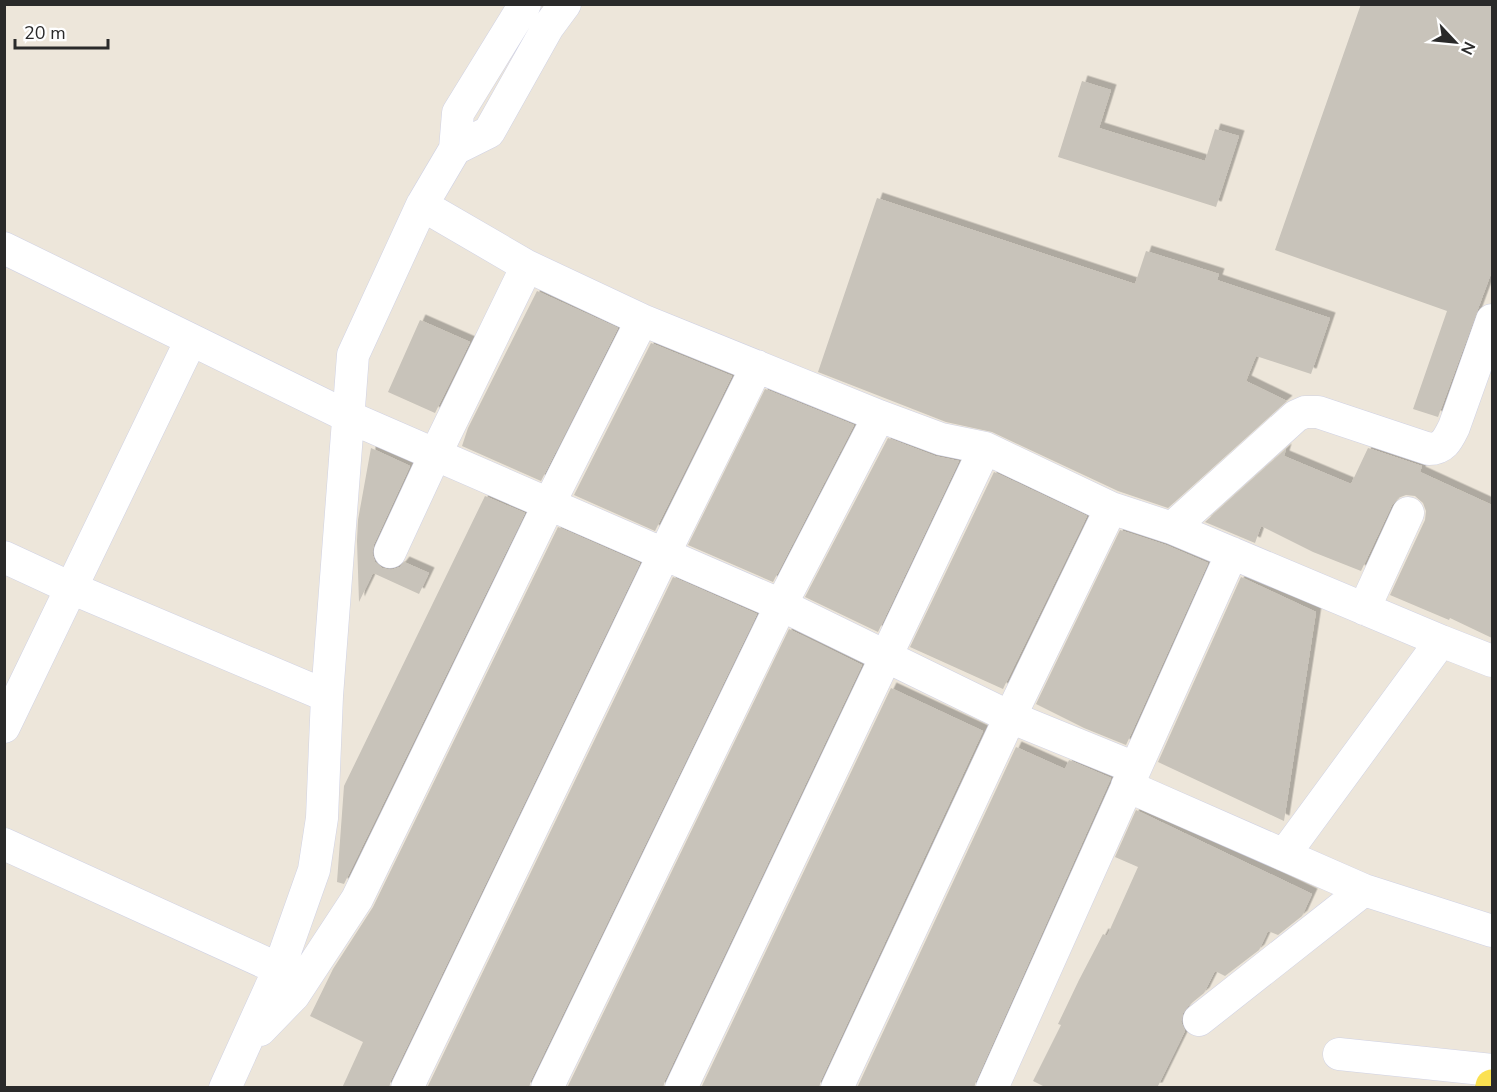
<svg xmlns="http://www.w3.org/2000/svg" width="1497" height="1092" viewBox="0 0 1497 1092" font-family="'Nunito Sans',sans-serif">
	<defs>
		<filter id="shadow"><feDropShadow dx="5.5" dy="-5.5" stdDeviation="0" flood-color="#0004"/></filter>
	</defs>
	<rect width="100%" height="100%" fill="#ede6da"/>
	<path fill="#c8c3ba" filter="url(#shadow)" d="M1361,4H1492V271L1438,417L1413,409L1447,311L1275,250Z
		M1082,81L1111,90L1099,128L1205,161L1215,129L1239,136L1216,207L1058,157Z
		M877,198L1135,284L1146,251L1219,274L1217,280L1330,318L1311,374L1256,356L1246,381L1287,401L1168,508L1118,491L992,432L946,422L818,372Z
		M537,291L618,328L541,481L462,446L468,428Z
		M420,320L470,342L435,413L388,392Z
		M651,343L732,376L655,531L574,495Z
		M765,389L854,425L773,582L688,545Z
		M888,438L935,456L959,461L878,632L805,597Z
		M371,448L410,466L374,544L372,553L375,562L382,568L391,570L400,567L404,562L429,573L419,594L373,573L359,602L357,541L358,520Z
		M1368,448L1422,466L1420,472L1492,505V638L1450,618L1449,620L1390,595L1425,520L1426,511L1423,503L1415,496L1406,495L1398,498L1392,505L1361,571L1313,552L1261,526L1255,543L1205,522L1286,449L1284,456L1351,484Z
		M994,472L1087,516L1003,689L910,647Z
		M485,496L525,513L344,884L337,882L344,786Z
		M558,527L640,563L391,1080L389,1088H342L363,1042L310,1016L333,969L373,907Z
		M1120,530L1166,545L1208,563L1126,745L1084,728L1036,704Z
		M673,577L757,614L531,1080L529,1088H427Z
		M1241,577L1316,612L1284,821L1158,762Z
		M789,629L862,665L665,1080L663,1088H567Z
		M891,688L983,731L821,1080L819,1088H701Z
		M1016,747L1065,769L1069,760L1111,778L976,1081L974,1088H857Z
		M1136,810L1312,894L1302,916L1278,935L1268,931L1259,950L1225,976L1215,971L1204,993L1188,1006L1183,1013L1181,1022L1185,1031L1157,1088H1047L1033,1081L1061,1025L1058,1024L1079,980L1103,934L1107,936L1138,867L1115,857Z"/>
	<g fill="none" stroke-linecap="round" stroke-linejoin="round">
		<g stroke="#d0d2e4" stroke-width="33">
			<path id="minor" d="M455,149L489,132L548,27L565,4
				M422,205L455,149L458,113L525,4
				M4,248L349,417L781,605L1010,717L1135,768
				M1172,528L1296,416L1305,412H1318L1429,449C1444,449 1448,439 1454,427L1492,320
				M390,552L435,455L527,266
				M4,557L71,588L327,696
				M1364,609L1408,513
				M4,727L191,340
				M1127,786L1364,890L1492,931
				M4,844L279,969
				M1284,855L1441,641
				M1199,1020L1364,890
				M260,1030L294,995L357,899L549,504L642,320
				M1339,1054L1492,1070
				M225,1088L279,969L314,870L322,818L327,696L353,355L422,205L527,266L642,320L879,416L941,439L985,448L1111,508L1172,528L1441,641L1492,661
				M407,1088L664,554L757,366
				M547,1088L781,605L879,416
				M681,1088L985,448
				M837,1088L1010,717L1111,508
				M992,1088L1232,553"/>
		</g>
		<g stroke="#c8c8c8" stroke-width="34">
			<path id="major" d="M1492,1088V1086"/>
		</g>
		<use href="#minor" stroke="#fff" stroke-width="32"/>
		<use href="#major" stroke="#fbe151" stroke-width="33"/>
	</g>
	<rect width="1497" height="1092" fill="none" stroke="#2a2a2a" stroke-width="12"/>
	<g transform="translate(1455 42) rotate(116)" stroke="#ffffff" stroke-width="4.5" paint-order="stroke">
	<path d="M0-4.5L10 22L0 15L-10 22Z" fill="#2a2a2a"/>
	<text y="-9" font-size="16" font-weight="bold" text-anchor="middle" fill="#2a2a2a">N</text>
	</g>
	<path d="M15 39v9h93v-9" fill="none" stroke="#2a2a2a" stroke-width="3"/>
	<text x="24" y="39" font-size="18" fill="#2a2a2a" stroke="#ffffff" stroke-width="4.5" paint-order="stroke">20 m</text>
</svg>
